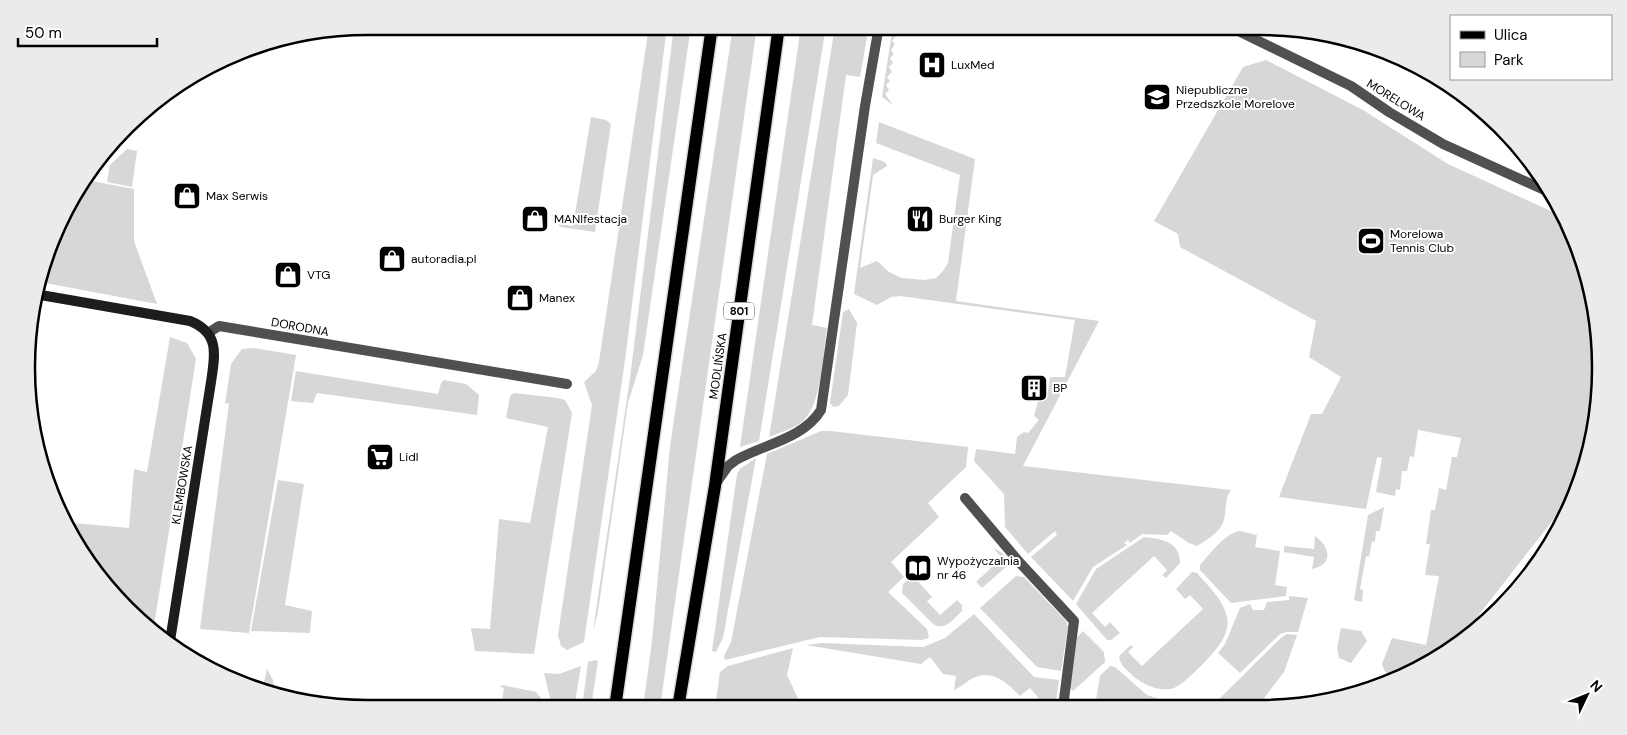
<svg xmlns="http://www.w3.org/2000/svg" width="1627" height="735" viewBox="0 0 1627 735" font-family="'DM Sans',sans-serif">
	<rect width="100%" height="100%" fill="#fff"/>
	<path fill="#d7d7d7" d="M649,26H667L625,360L584,642L567,650L561,646L558,635L592,405L584,382L596,371L599,362Z
		M674,26H691L643,355L628,403L598,612L593,631L630,378Z
		M733,26H757L660,708H643L652,641L670,446Z
		M801,26H826L759,441L740,447Z
		M835,26H869L860,77L846,75L812,325L827,328C823,353 822,402 804,420C795,429 780,432 769,437Z
		M893,26H897L893,31L896,36L892,41L895,44L891,50L894,54L890,58L893,63L889,67L892,72L887,77L890,81L886,85L889,90L885,94L893,105L882,97Z
		M1266,60L1363,110L1448,164L1564,217L1575,237L1594,301L1601,367L1594,434L1578,488L1456,644L1399,678L1385,672L1382,664L1392,638L1426,645L1439,576L1425,575L1430,544H1426L1431,510H1435L1439,488L1446,490L1452,457H1457L1461,438L1418,430L1414,457L1410,456L1407,471H1402L1400,490L1396,489L1395,496L1376,492L1382,458L1377,457L1366,509L1279,497L1311,414H1322L1341,377L1309,357L1316,321L1180,247L1178,234L1154,221L1243,67Z
		M591,117L606,120L611,124L595,232L560,227L559,224L573,226Z
		M879,122L975,159L956,301L1099,321L1023,466L1231,490C1223,500 1228,514 1222,525C1217,534 1205,541 1197,546L1189,543L1171,531L1167,535L1142,534L1130,543L1128,540L1124,543L1127,545L1093,567L1073,601L1031,557L1057,535L1055,531L1028,554L1005,527L1004,494L974,461L976,449L1015,454L1017,437L1024,432L1028,433L1039,420L1034,416L1039,398H1047L1050,377H1065L1075,320L900,296L891,297L877,305L854,294L873,158L885,162L887,166L873,175L860,268L877,261L889,272L902,278L924,280L936,278L943,271L948,263L960,175L876,143Z
		M127,149L137,151L132,187L107,182L110,165Z
		M86,180L134,189V241L157,304L40,282L72,197Z
		M849,309L857,323L848,395L839,406L833,407L830,403L843,312Z
		M170,337L187,343L196,359L154,626H146L72,538L73,523L129,528L134,469L147,472Z
		M254,348L296,355L249,633L200,629L229,403L225,404L231,364L242,349Z
		M296,371L438,394L441,383L444,380L466,384L479,395L477,415L317,393L313,403L291,401Z
		M514,393L558,398L565,400L572,413L534,654L475,651L471,628L490,629L499,519L530,523L548,427L506,418L510,396Z
		M821,431H831L968,447L966,467L928,503L939,517L891,562L904,577L888,592L927,629L929,638L922,640L820,637L725,660L724,656L731,642L736,616L767,454Z
		M756,458L723,638L716,652L712,651L737,474L740,469Z
		M278,480L304,484L285,605L312,611L310,633L251,631Z
		M1384,507L1380,531H1376L1375,542L1372,541L1369,557L1366,556L1360,589L1363,590L1362,602L1354,600L1368,515Z
		M1240,531L1257,535L1255,547L1280,551L1275,585L1287,587L1286,596L1231,603L1200,570V565C1210,554 1225,533 1240,531Z
		M1315,536C1330,546 1334,565 1312,569L1314,557L1284,552V546L1314,549Z
		M1144,537C1161,539 1180,541 1180,563L1166,578L1162,575L1167,570L1154,556L1092,613L1105,627L1110,622L1120,633L1111,640H1107L1076,604L1096,569Z
		M993,548C1002,552 1007,555 1007,566L982,588L976,582L1002,558Z
		M1192,572L1197,573C1208,586 1223,599 1227,617C1229,624 1226,633 1223,639C1217,651 1186,683 1174,688C1160,693 1142,684 1132,675C1126,669 1120,665 1119,656L1131,645L1133,647L1128,652L1142,666L1203,609L1190,595L1185,599L1176,589Z
		M913,576L932,597L927,601L940,615L957,600L962,605V611C953,619 945,632 933,624L902,593L903,584Z
		M1016,576L1024,577L1066,621L1068,627L1061,671L1037,667L980,608Z
		M1289,596L1308,598L1298,632H1287L1280,634L1240,673L1218,653L1225,644L1240,608L1250,604L1253,610H1264L1267,602L1289,600Z
		M974,614L1034,677L1059,680L1055,707H1037L1042,702L1030,688L1020,696C1006,682 992,668 971,679C965,683 961,687 954,690L956,676L943,674L930,657L921,664L806,645L822,643L923,647L945,638Z
		M1341,628L1361,631L1367,641L1351,663L1339,658L1337,648Z
		M1083,631L1104,652L1105,662L1073,691L1070,688L1077,637Z
		M1287,634L1297,635L1284,672L1258,706H1212L1282,637Z
		M793,648L787,675L802,707L715,708L720,672L728,666Z
		M595,660L598,661L591,708H582L588,662Z
		M581,666L574,708H549L550,698L544,673L559,674Z
		M1110,666L1115,667L1147,695L1180,706H1095L1100,676Z
		M267,669L273,680L275,694L262,690Z
		M502,685L536,692L541,698L539,708H501L504,688L500,687Z"/>
	<g fill="none" stroke-linecap="round" stroke-linejoin="round">
		<g stroke="#dbdbdb" stroke-width="15">
			<path id="primary" d="M615,708L712,26
				M678,708L715,486L779,26"/>
		</g>
		<path stroke="#505050" stroke-width="10" d="M1228,26L1351,86L1389,112L1443,144L1551,193
			M208,333L219,326L567,384
			M716,483L728,466L736,460C764,444 803,439 821,410L865,106L879,26
			M965,498L1021,564L1074,621L1063,707"/>
		<path stroke="#1d1d1d" stroke-width="10" d="M35,294L190,321C220,333 215,355 211,382L170,641"/>
		<use href="#primary" stroke="#000" stroke-width="12"/>
	</g>
	<defs>
		<g id="hospital-square" transform="scale(1.4375)"><rect x="-9" y="-9" width="18" height="18" rx="4" fill="#000" stroke="#fff"/><path d="M-5-5h3v3.5h4V-5h3V5h-3V1.5h-4V5h-3Z" fill="#fff"/></g>
		<g id="school-square" transform="scale(1.4375)"><rect x="-9" y="-9" width="18" height="18" rx="4" fill="#000" stroke="#fff"/><path d="M0-5L7-2L0 1L-7-2ZM-4 1L0 2.5L4 1V4Q0 6-4 4Z" fill="#fff"/></g>
		<g id="shop-square" transform="scale(1.4375)"><rect x="-9" y="-9" width="18" height="18" rx="4" fill="#000" stroke="#fff"/><path d="M-5-2.5h2.3a2.7 3.5 0 0 1 5.4 0H5L5.5 6h-11ZM-1.5-2.5h3a1.5 2.3 0 0 0-3 0Z" fill="#fff"/></g>
		<g id="restaurant-square" transform="scale(1.4375)"><rect x="-9" y="-9" width="18" height="18" rx="4" fill="#000" stroke="#fff"/><path d="M-5-6h1v4h1v-4h1v4h1v-4h1v5L-1.5 .5V6h-2V.5L-5-1ZM5-6V6H3V1.5H1.5Q1.5-4 5-6Z" fill="#fff"/></g>
		<g id="stadium-square" transform="scale(1.4375)"><rect x="-9" y="-9" width="18" height="18" rx="4" fill="#000" stroke="#fff"/><path d="M0-5a6.5 5 0 1 0 0 10a6.5 5 0 1 0 0-10ZM-3.5-1.8h7v3.6h-7Z" fill="#fff"/></g>
		<g id="building-square" transform="scale(1.4375)"><rect x="-9" y="-9" width="18" height="18" rx="4" fill="#000" stroke="#fff"/><path d="M-4-6H4V6H1V3H-1V6H-4ZM-2.5-4.3h1.7v1.8h-1.7ZM.8-4.3h1.7v1.8H.8ZM-2.5-1h1.7V.8h-1.7ZM.8-1h1.7V.8H.8Z" fill="#fff"/></g>
		<g id="supermarket-square" transform="scale(1.4375)"><rect x="-9" y="-9" width="18" height="18" rx="4" fill="#000" stroke="#fff"/><path d="M-6-5.5h2.5l.6 2H6L4.5 2H-2.5L-4.4-4H-6ZM-1.5 3.2a1.3 1.3 0 1 0 .1 0ZM3 3.2a1.3 1.3 0 1 0 .1 0Z" fill="#fff"/></g>
		<g id="library-square" transform="scale(1.4375)"><rect x="-9" y="-9" width="18" height="18" rx="4" fill="#000" stroke="#fff"/><path d="M-6-4Q-3-5.5-.7-3.5V5Q-3 3-6 4ZM6-4Q3-5.5 .7-3.5V5Q3 3 6 4Z" fill="#fff"/></g>
	</defs>
	<g fill-rule="evenodd">
		<use href="#hospital-square" x="932" y="65"/>
		<use href="#school-square" x="1157" y="97"/>
		<use href="#shop-square" x="187" y="196"/>
		<use href="#shop-square" x="535" y="219"/>
		<use href="#restaurant-square" x="920" y="219"/>
		<use href="#stadium-square" x="1371" y="241"/>
		<use href="#shop-square" x="392" y="259"/>
		<use href="#shop-square" x="288" y="275"/>
		<use href="#shop-square" x="520" y="298"/>
		<use href="#building-square" x="1034" y="388"/>
		<use href="#supermarket-square" x="380" y="457"/>
		<use href="#library-square" x="918" y="568"/>
	</g>
	<g text-anchor="middle" dominant-baseline="central" stroke-width="4" stroke-linejoin="round" paint-order="stroke">
		<rect fill="#fff" stroke="#4c4c4c" stroke-width="1" x="724" y="302.5" width="30" height="17" rx="4"/>
		<g font-size="11" font-weight="bold" fill="#000">
			<text x="739" y="311">801</text>
		</g>
		<g font-size="12" fill="#000" stroke="#fff" text-anchor="start">
			<text x="951" y="65">LuxMed</text>
			<text x="1176" y="90">Niepubliczne<tspan x="1176" dy="14">Przedszkole Morelove</tspan></text>
			<text x="206" y="196">Max Serwis</text>
			<text x="554" y="219">MANIfestacja</text>
			<text x="939" y="219">Burger King</text>
			<text x="1390" y="234">Morelowa<tspan x="1390" dy="14">Tennis Club</tspan></text>
			<text x="411" y="259">autoradia.pl</text>
			<text x="307" y="275">VTG</text>
			<text x="539" y="298">Manex</text>
			<text x="1053" y="388">BP</text>
			<text x="399" y="457">Lidl</text>
			<text x="937" y="561">Wypożyczalnia<tspan x="937" dy="14">nr 46</tspan></text>
		</g>
		<g font-size="12" fill="#000" stroke="#fff">
			<text transform="translate(1396 100) rotate(32)">MORELOWA</text>
			<text transform="translate(300 327) rotate(10)">DORODNA</text>
			<text transform="translate(718 366) rotate(-82)">MODLIŃSKA</text>
			<text transform="translate(182 485) rotate(-81)">KLEMBOWSKA</text>
		</g>
	</g>
	<path d="M0 0H1627V735H0ZM367 35H1260A332 332 0 0 1 1592 367V368A332 332 0 0 1 1260 700H367A332 332 0 0 1 35 368V367A332 332 0 0 1 367 35Z" fill="#ebebeb" fill-rule="evenodd"/>
	<path fill="none" stroke="#000" stroke-width="2.5" d="M367 35H1260A332 332 0 0 1 1592 367V368A332 332 0 0 1 1260 700H367A332 332 0 0 1 35 368V367A332 332 0 0 1 367 35Z"/>
	<rect x="1450" y="15" width="162" height="65" fill="#ffffff" stroke="#999999"/>
	<rect x="1460" y="31" width="25" height="8" fill="#000000" stroke="#999999"/>
	<text x="1494" y="40" font-size="15" fill="#000000">Ulica</text>
	<rect x="1460" y="52" width="25" height="15" fill="#d7d7d7" stroke="#999999"/>
	<text x="1494" y="65" font-size="15" fill="#000000">Park</text>
	<g transform="translate(1587 695) rotate(47)" stroke="#ffffff" stroke-width="4" paint-order="stroke">
	<path d="M0-4L9 19L0 12L-9 19Z" fill="#000000"/>
	<text y="-8" font-size="14" font-weight="bold" text-anchor="middle" fill="#000000">N</text>
	</g>
	<path d="M18 38v8h139v-8" fill="none" stroke="#000000" stroke-width="2.5"/>
	<text x="25" y="38" font-size="15" fill="#000000" stroke="#ffffff" stroke-width="4" paint-order="stroke">50 m</text>
</svg>
